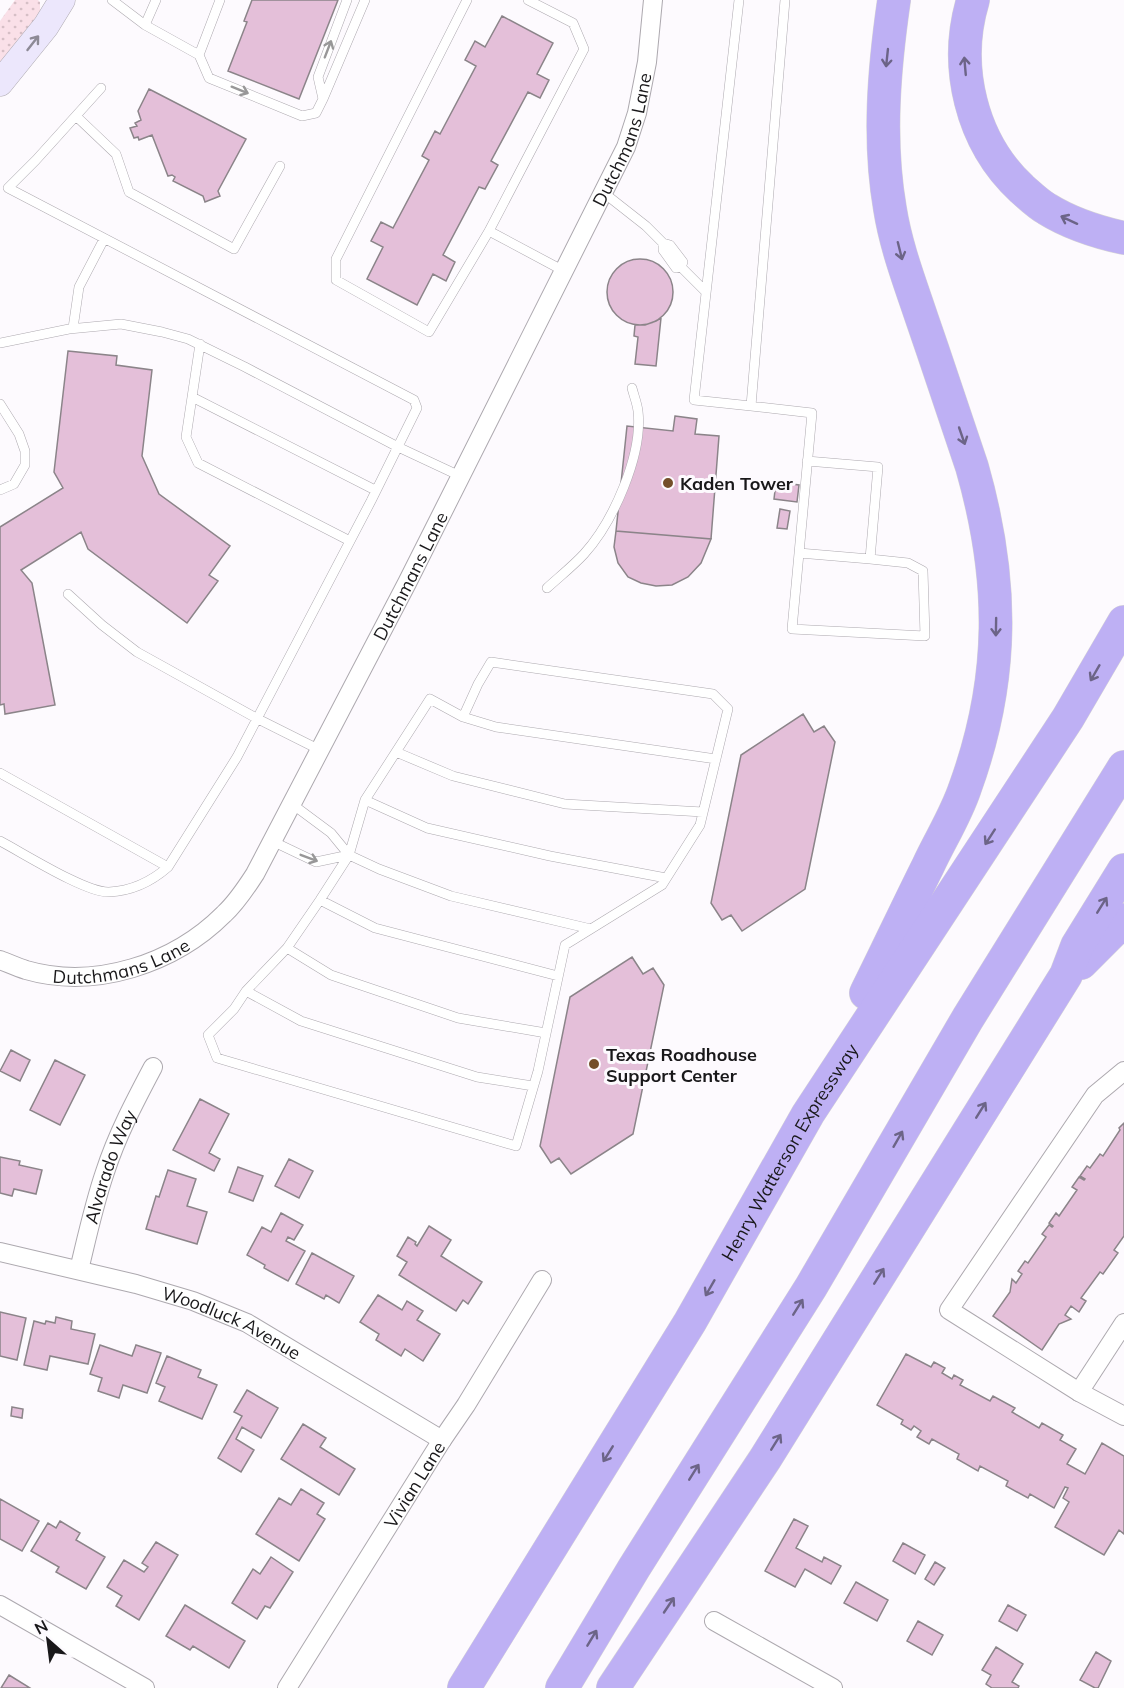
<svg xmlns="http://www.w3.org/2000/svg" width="1124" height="1688" viewBox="0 0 1124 1688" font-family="Mulish,sans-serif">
	<defs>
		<pattern id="grass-dots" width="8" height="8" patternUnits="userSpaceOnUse" patternTransform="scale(1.5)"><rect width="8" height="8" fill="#fae0e8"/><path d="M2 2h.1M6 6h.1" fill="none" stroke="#d6bfc6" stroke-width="1.8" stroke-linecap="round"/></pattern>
	</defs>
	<rect width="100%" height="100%" fill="#fdfafe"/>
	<path fill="url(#grass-dots)" d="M15,0H38L40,2V11L31,25L0,64V21Z"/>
	<path fill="#e4bfd9" stroke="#8b8489" stroke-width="1.5" d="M252,0H338L299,99L228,71L247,22L244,21Z
		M502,16L553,43L537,74L549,80L540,98L528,92L491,161L498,165L485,189L479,187L443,255L455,262L446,281L433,274L417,305L367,279L383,247L371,241L381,222L393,228L429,160L422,156L435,131L440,134L476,66L465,60L475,41L485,47Z
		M149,89L246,139L218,191L220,196L205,202L203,196L173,181L175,177L172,175L168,176L152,135L139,140L138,137L134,138L130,128L137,126L135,123L141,120L138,111Z
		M607 292a33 33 0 1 1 66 0a33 33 0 1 1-66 0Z
		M661,318L656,366L635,364L638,337L634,336L635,325H645L656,321Z
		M68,351L117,356L116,365L152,370L142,456L159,494L230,546L209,575L218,581L187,623L88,549L81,532L21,570L32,583L55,705L5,714L4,704L0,705V527L63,488L54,472Z
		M675,416L697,419L695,434L719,436L711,539L616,531L627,426L673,431Z
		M776,482L799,485L797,502L774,499Z
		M780,509L790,511L787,529L777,528Z
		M616,531L711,539L701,563L688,577L672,585L656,586L641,583L628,577L618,563L614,547Z
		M803,714L814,732L824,726L835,742L805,889L742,931L731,915L722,920L711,903L741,755Z
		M632,957L643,974L653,968L664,985L633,1134L571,1174L559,1158L551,1163L540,1146L570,997Z
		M11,1050L30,1060L20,1081L0,1071Z
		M55,1060L85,1075L60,1125L30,1110Z
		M200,1099L229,1114L209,1153L220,1159L214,1171L173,1150Z
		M1124,1123V1236L1114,1250L1118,1253L1103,1274L1100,1272L1081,1298L1086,1301L1079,1312L1071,1306L1065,1315L1071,1319L1059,1324L1042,1350L993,1316L1010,1292L1012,1279L1016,1283L1022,1274L1018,1271L1025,1261L1028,1263L1046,1237L1042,1234L1049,1225L1052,1227L1053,1226L1049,1223L1056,1213L1059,1216L1077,1190L1072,1187L1079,1177L1084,1180L1085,1179L1080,1176L1087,1166L1090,1168L1100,1154L1103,1156L1120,1130L1119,1128Z
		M0,1157L20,1161L19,1165L42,1170L36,1194L14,1189L12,1196L0,1193Z
		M289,1159L313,1171L299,1198L275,1186Z
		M238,1167L263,1176L253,1201L229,1192Z
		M168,1170L196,1179L187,1206L207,1212L197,1244L146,1229L156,1196L159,1197Z
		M281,1213L303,1225L294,1240L288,1237L286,1241L305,1251L288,1281L264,1268L265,1265L247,1255L262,1227L271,1232Z
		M429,1226L451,1240L441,1256L482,1282L468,1304L463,1300L456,1311L399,1275L407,1262L397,1256L408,1237L416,1242L415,1244L417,1246Z
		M312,1253L354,1276L339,1303L326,1295L324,1299L296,1284Z
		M378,1295L402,1310L407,1301L423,1311L417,1320L440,1334L423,1361L405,1349L401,1356L376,1340L379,1334L360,1322Z
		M0,1312L26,1318L17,1360L0,1356Z
		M56,1317L72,1321L71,1329L95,1334L88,1364L50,1356L47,1370L24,1365L34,1321L45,1324L46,1321L55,1323Z
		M100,1345L132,1356L136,1345L161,1353L147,1393L123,1385L119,1398L98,1391L102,1378L90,1374Z
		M906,1354L931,1367L934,1362L945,1368L942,1373L952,1379L954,1375L963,1380L960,1385L990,1401L993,1396L1015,1408L1012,1412L1039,1428L1042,1423L1063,1435L1060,1440L1076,1449L1067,1464L1085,1474L1102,1443L1124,1456V1534L1119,1530L1104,1555L1055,1527L1069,1502L1063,1498L1068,1488L1065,1487L1054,1508L1030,1494L1028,1498L1006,1486L1008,1481L980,1466L978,1471L957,1459L959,1454L932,1439L929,1444L917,1437L921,1431L914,1426L911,1430L901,1424L903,1420L877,1405Z
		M167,1356L201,1370L198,1377L217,1385L202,1419L159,1401L165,1387L156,1383Z
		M247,1390L278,1408L261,1438L242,1427L236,1439L254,1450L241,1472L218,1458L242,1416L234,1412Z
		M12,1407L23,1409L22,1418L11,1416Z
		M303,1424L326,1438L320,1447L355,1469L339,1495L281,1459Z
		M301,1489L324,1503L317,1514L325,1519L299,1561L256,1534L279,1498L291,1505Z
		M0,1499L39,1521L22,1551L0,1539Z
		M794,1519L808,1526L796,1548L822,1562L824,1557L841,1566L831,1584L805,1569L795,1587L765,1571Z
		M60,1521L80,1533L76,1540L105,1557L86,1589L56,1572L59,1567L31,1551L48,1523L56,1528Z
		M156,1542L178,1555L139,1620L116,1606L122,1596L107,1587L124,1560L144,1572L148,1567L142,1563Z
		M903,1543L925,1555L915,1574L893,1561Z
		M271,1557L293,1572L270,1608L265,1606L257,1619L232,1603L253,1569L260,1574Z
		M935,1562L945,1568L934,1585L925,1579Z
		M856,1582L888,1600L877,1621L844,1603Z
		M185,1605L245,1641L229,1668L193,1646L190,1650L166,1636Z
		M1008,1605L1026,1615L1017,1631L999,1621Z
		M918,1621L943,1635L932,1655L907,1641Z
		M996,1647L1023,1664L1012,1682L1019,1686L1018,1688H992L986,1684L991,1675L982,1670Z
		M1096,1652L1111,1661L1098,1688H1095L1080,1680Z
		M9,1675L30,1688H1Z"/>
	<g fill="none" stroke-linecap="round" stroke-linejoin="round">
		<g stroke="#ada9af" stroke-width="10">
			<path id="service" d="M112,0L145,25L199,55L209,78L302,116L316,113L323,99L365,0
				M467,0L336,259V280L429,332L489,231L584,49L573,23L528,0
				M739,0L694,400L751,406L785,0
				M145,25L156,0
				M199,55L220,0
				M323,99L318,77L347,0
				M76,116L116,154L129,192L234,249L280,166
				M604,193L646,226L663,243L670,245L683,262L681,267L676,268L663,250V243
				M489,231L564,271
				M681,267L706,292
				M73,328L79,287L104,239
				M0,343L69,329L121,324L162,332L188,339L245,367L398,447L460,476
				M200,344L186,437L198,463L350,541
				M192,397L375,490
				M0,404L19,434L25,451V465L14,484L0,490
				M751,406L812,413L792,629L925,636L923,571L908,563L870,559L878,467L807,461
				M799,553L870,559
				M547,588C559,577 573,566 584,554C613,522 643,455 638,411C637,403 634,396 632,388
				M68,594L102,625L137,652L256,718L320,750
				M491,662L713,694L728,709L700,825L662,885L565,945L538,1071L516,1146L217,1058L208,1035L234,1009L246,991L287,948L320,900L349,855L365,800L430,699L463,717L478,684Z
				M463,717L496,727L716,759
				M396,752L453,776L565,804L703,812
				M0,773L168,867
				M365,800L427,828L550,856L666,878
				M292,804L331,833L349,855L379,869L451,896L591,929
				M0,841C23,853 86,893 109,892C131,891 152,881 168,867L237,757L371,501L417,408L414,400L8,188L36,160L101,88
				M272,841L316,862L349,855
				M320,900L375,928L558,976
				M287,948L331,975L458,1018L546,1033
				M246,991L301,1021L477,1077L533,1086"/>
		</g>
		<g stroke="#ada9af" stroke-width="20">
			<g id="minor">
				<path id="s1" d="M0,960C8,963 17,967 26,970C95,990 174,964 224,914C236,903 246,888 255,874L407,583L626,147L637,113L647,62L653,0"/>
				<path d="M1124,1071L1095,1095L949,1310L1079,1392L1124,1416"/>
				<path id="s2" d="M0,1252L136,1284L193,1301L247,1323L442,1440"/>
				<path id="s3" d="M79,1270C87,1237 94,1204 105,1172C117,1135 135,1101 153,1067"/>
				<path d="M1079,1392L1124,1323"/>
				<path d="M0,1605L145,1688"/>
				<path d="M714,1621L833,1688"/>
				<path id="s4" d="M287,1688L442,1440L466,1405L542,1280"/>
			</g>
		</g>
		<g stroke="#ada9af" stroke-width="27">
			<path id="secondary" d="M0,83L46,26L62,0"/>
		</g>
		<g stroke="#d6d5d6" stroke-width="34">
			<g id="motorway">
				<path d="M973,0C953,66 971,142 1022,189C1030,196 1038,204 1047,209C1071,224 1097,232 1124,238"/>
				<path d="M1081,963L1124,920"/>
				<path d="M866,993C887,951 907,908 928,866C940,840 956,815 965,788C1005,678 1004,579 972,467C955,417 939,368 922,319C910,283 896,247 890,209C878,140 884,69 894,0"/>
				<path id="s5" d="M464,1688L690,1322L808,1114L1068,718L1124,622"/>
				<path d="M562,1688L634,1568L811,1287L968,1018L1124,767"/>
				<path d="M613,1688L765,1459L1066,975L1077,946L1124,870"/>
			</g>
		</g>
		<use href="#service" stroke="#fff" stroke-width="9"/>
		<use href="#minor" stroke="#fff" stroke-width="18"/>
		<use href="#secondary" stroke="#ece7fc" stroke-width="26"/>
		<use href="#motorway" stroke="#beb0f4" stroke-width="33"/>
	</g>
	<defs><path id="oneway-shaft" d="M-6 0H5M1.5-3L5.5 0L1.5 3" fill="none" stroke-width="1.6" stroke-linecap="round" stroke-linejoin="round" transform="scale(1.5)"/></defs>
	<use stroke="#8d8a96" href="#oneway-shaft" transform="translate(33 43) rotate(-52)"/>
	<g stroke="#989798">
		<use href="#oneway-shaft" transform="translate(328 49) rotate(-69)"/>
		<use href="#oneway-shaft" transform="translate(240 90) rotate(22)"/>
		<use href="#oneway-shaft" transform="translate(309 858) rotate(21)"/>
	</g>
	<g stroke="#6c6487">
		<use href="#oneway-shaft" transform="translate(887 58) rotate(96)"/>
		<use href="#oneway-shaft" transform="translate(965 66) rotate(-95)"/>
		<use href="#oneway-shaft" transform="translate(1069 220) rotate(-155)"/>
		<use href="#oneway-shaft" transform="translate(900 251) rotate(76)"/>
		<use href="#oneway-shaft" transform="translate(962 436) rotate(71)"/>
		<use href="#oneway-shaft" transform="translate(996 627) rotate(91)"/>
		<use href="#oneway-shaft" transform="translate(1095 673) rotate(120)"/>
		<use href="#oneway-shaft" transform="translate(990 837) rotate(123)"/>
		<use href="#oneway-shaft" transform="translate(1102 905) rotate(-58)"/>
		<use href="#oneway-shaft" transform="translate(981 1110) rotate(-58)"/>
		<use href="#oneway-shaft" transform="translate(898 1139) rotate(-60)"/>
		<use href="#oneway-shaft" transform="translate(879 1276) rotate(-58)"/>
		<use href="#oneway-shaft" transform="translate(710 1288) rotate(120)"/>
		<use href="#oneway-shaft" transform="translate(798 1307) rotate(-58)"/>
		<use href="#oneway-shaft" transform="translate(776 1442) rotate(-58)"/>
		<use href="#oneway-shaft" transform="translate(608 1454) rotate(122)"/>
		<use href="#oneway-shaft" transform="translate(694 1472) rotate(-58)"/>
		<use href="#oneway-shaft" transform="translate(669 1605) rotate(-56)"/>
		<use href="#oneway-shaft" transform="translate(592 1638) rotate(-59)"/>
	</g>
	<g fill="#744f2a" stroke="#fdfafe" stroke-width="2">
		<circle cx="668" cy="483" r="6"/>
		<circle cx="594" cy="1064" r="6"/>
	</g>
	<g text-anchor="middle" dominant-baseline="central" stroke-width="6" stroke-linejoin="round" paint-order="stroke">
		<g font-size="18" fill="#19181a" stroke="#fdfafe">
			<text stroke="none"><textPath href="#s1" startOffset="1116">Dutchmans Lane</textPath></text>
			<text stroke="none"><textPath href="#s1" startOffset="630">Dutchmans Lane</textPath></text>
			<text stroke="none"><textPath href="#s1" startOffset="126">Dutchmans Lane</textPath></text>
			<text stroke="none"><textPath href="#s5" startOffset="627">Henry Watterson Expressway</textPath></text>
			<text stroke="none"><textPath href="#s3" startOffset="108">Alvarado Way</textPath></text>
			<text stroke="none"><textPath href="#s2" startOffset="243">Woodluck Avenue</textPath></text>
			<text stroke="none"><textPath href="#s4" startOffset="240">Vivian Lane</textPath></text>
		</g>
		<g font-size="18" font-weight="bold" fill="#19181a" stroke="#fdfafe" text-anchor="start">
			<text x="680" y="483">Kaden Tower</text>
			<text x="606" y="1054">Texas Roadhouse<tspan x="606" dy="21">Support Center</tspan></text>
		</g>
	</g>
	<g transform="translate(48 1640) rotate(332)" stroke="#fdfafe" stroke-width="4.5" paint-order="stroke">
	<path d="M0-4.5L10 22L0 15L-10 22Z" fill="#19181a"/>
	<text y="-9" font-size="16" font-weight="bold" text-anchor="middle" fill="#19181a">N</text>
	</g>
</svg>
